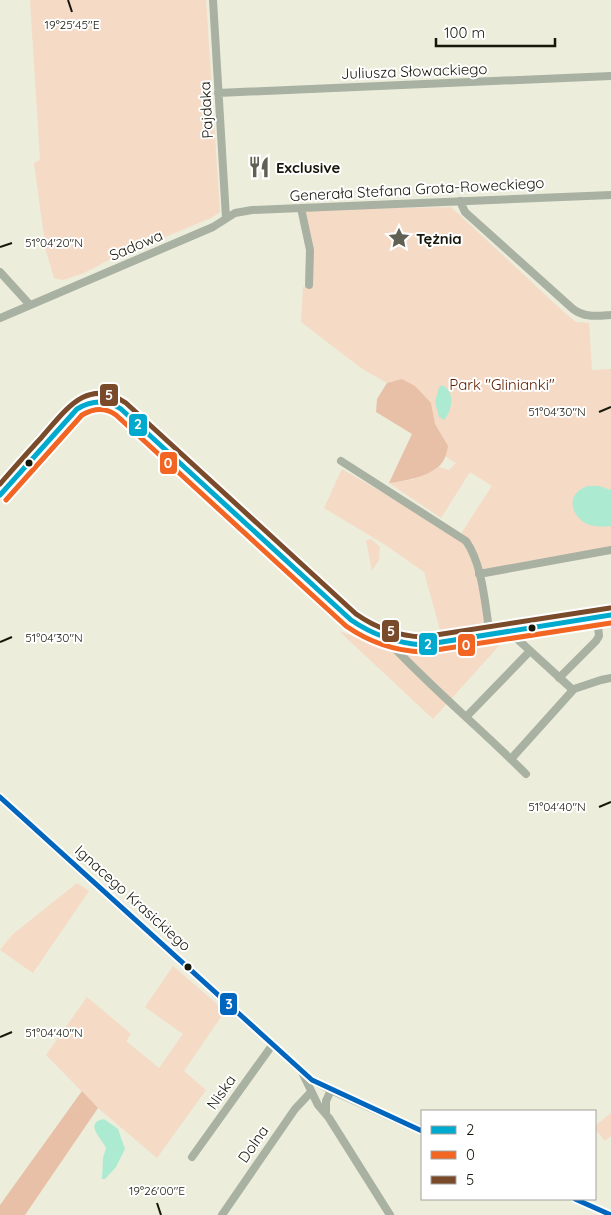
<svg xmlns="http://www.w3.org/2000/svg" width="611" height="1215" viewBox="0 0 611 1215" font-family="Quicksand,sans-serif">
	<rect width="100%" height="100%" fill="#ecedda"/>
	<path fill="#f5dac6" d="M30,0H206L220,212L211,218L107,261L84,273L63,280L54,278L46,251L34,163L40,160Z
		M451,207L565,313L576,322L589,323L592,370L611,369V546L481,572L462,532L492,486L470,472L441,518L389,483L411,480L439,467L449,470L456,463L418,439L392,417L393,381L387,383L361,368L301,322L303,287L313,286L310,236L304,210Z
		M342,469L397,501L463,543L472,558L488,627L440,630L424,572L387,546L324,508Z
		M371,539L380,547L379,560L372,571L366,541Z
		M339,631L405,654L441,652L506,638L433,719Z
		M77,883L89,891L33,973L0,950L13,934Z
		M173,966L225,1011L184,1071L206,1090L157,1158L98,1108L46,1055L87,997L131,1034L126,1041L159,1068L183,1034L145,1007Z
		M611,1113V1136L605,1141L595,1129V1126Z"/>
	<path fill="#e7c0a7" d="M402,379L415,386L431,403L435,424L448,446C447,453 444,463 438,467C426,477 405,481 389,483L412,434L376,412L377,399L387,383Z
		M82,1091L98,1108L25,1215H0V1205Z"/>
	<path fill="#acebd1" d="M442,385C456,391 452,411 444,420L439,417L435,402L439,387Z
		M588,486H599L611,490V526C604,527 594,527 587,524C569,514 566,493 588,486Z
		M104,1119L118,1129L125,1149L116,1167L105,1179H102L103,1158L106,1148C102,1139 83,1123 104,1119Z"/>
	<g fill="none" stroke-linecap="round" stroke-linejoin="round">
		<path stroke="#a8b1a2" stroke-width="8" d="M213,0L226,218
			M218,93L611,76
			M460,201L465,212L573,309C585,318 597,316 611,315
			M301,208L310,250L309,285
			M0,272L30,305
			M0,318L213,227L235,213L252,210L301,208L611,195
			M341,461L466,541C483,565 485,606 490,635
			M0,495L77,409C91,400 107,398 121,409L351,620C372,635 396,644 423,645L611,615
			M479,574L611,550
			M513,631L514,636L573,690
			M385,638C429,686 480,728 526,774
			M559,678L596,641L599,636L597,617
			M467,716L530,651
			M511,759L574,689L601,680L611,678
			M0,797L303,1072L312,1080L331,1090L422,1131
			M303,1074L318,1105L329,1118L390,1215
			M326,1114V1101L331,1090
			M192,1157L273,1044
			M575,1199L611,1215
			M222,1215L295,1109L311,1092"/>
		<g stroke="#fff" stroke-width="9">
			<path id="bus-1" d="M0,495L77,409C92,400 106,399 121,409L351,620C373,635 396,643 423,645L611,615"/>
		</g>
		<g stroke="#fff" stroke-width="9">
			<path id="bus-2" d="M6,500L82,415C94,408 105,407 116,415L346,626C369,642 395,651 423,652L611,623"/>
		</g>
		<g stroke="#fff" stroke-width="9">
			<path id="bus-3" d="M0,484C14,468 27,453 41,438C65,411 87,376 126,403L356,614C376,628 398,636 423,637L610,608"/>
		</g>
		<g stroke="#fff" stroke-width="9">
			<path id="bus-4" d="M0,797L312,1080L422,1131
				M575,1199L611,1215"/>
		</g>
		<use href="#bus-1" stroke="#00a9ce" stroke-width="5"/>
		<use href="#bus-2" stroke="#f26522" stroke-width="5"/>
		<use href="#bus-3" stroke="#7a4b2a" stroke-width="5"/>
		<use href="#bus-4" stroke="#0065bd" stroke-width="5"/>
	</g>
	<path fill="none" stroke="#16160a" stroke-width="2" d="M68,0L72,12M0,247L12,243M599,412L611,407M0,642L12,637M599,807L611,802M0,1037L12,1032M157,1203L161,1215"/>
	<defs>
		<g id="restaurant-bare" transform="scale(1.725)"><path d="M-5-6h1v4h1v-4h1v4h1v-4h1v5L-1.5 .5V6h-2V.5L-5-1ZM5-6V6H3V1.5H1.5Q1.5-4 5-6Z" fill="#616153" stroke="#fff" stroke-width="2.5" paint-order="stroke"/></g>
		<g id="sight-bare" transform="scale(1.725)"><path d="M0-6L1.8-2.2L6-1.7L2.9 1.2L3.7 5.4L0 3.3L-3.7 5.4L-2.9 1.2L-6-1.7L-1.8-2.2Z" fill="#616153" stroke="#fff" stroke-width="2.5" paint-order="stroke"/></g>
	</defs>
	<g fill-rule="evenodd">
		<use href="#restaurant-bare" x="259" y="167"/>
		<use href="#sight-bare" x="399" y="238"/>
	</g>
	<g fill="#16160a" stroke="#fff" stroke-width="2">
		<circle cx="29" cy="463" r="4.5"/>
		<circle cx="532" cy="628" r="4.5"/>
		<circle cx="188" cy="967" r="4.5"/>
	</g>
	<g text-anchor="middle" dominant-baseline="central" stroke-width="4" stroke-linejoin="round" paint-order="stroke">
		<g font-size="15" fill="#16160a" stroke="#fff">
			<text transform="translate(414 71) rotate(-2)">Juliusza Słowackiego</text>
			<text transform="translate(206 110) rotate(-93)">Pajdaka</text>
			<text transform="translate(417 189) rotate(-3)">Generała Stefana Grota-Roweckiego</text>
			<text transform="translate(136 245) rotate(-23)">Sadowa</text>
			<text transform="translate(133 898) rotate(42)">Ignacego Krasickiego</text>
			<text transform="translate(221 1092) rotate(-55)">Niska</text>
			<text transform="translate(253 1144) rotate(-55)">Dolna</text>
		</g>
		<g font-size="15" font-weight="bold" fill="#16160a" stroke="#fff" text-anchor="start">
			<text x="276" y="167">Exclusive</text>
			<text x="416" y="238">Tężnia</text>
		</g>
		<g font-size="15" fill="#602100" stroke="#fff">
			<text x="502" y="384">Park "Glinianki"</text>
		</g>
	</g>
	<g font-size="12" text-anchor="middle" fill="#16160a" stroke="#fff" stroke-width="4" stroke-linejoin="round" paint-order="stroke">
		<text x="72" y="29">19°25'45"E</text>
		<text x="54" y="247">51°04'20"N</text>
		<text x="557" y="416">51°04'30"N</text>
		<text x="54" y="642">51°04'30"N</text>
		<text x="557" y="811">51°04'40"N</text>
		<text x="54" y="1037">51°04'40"N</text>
		<text x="157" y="1195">19°26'00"E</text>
	</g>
	<g stroke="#fff" stroke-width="2">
		<rect x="99" y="383" width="20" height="24" rx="5" fill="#7a4b2a"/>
		<rect x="128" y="413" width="20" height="24" rx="5" fill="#00a9ce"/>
		<rect x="159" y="451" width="19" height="24" rx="5" fill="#f26522"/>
		<rect x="381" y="619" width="19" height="24" rx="5" fill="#7a4b2a"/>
		<rect x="418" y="632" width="20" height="24" rx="5" fill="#00a9ce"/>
		<rect x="457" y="633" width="19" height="24" rx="5" fill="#f26522"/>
		<rect x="219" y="992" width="19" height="24" rx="5" fill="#0065bd"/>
	</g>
	<g font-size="14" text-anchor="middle" font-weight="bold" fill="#fff">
		<text x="109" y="400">5</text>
		<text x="138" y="429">2</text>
		<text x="168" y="468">0</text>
		<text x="391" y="636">5</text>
		<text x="428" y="649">2</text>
		<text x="466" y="650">0</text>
		<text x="229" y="1009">3</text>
	</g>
	<rect x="421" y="1110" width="175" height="90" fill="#ffffff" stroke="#a2a29d"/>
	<rect x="431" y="1126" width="25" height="8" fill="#00a9ce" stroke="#a2a29d"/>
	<text x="466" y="1135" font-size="15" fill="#16160a">2</text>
	<rect x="431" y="1151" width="25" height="8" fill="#f26522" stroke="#a2a29d"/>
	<text x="466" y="1160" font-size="15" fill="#16160a">0</text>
	<rect x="431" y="1176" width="25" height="8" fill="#7a4b2a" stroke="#a2a29d"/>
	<text x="466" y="1185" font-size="15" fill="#16160a">5</text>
	<path d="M436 38v8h119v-8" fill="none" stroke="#16160a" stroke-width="2.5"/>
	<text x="444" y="38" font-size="15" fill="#16160a" stroke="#ffffff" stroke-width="4" paint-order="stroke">100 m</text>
</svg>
